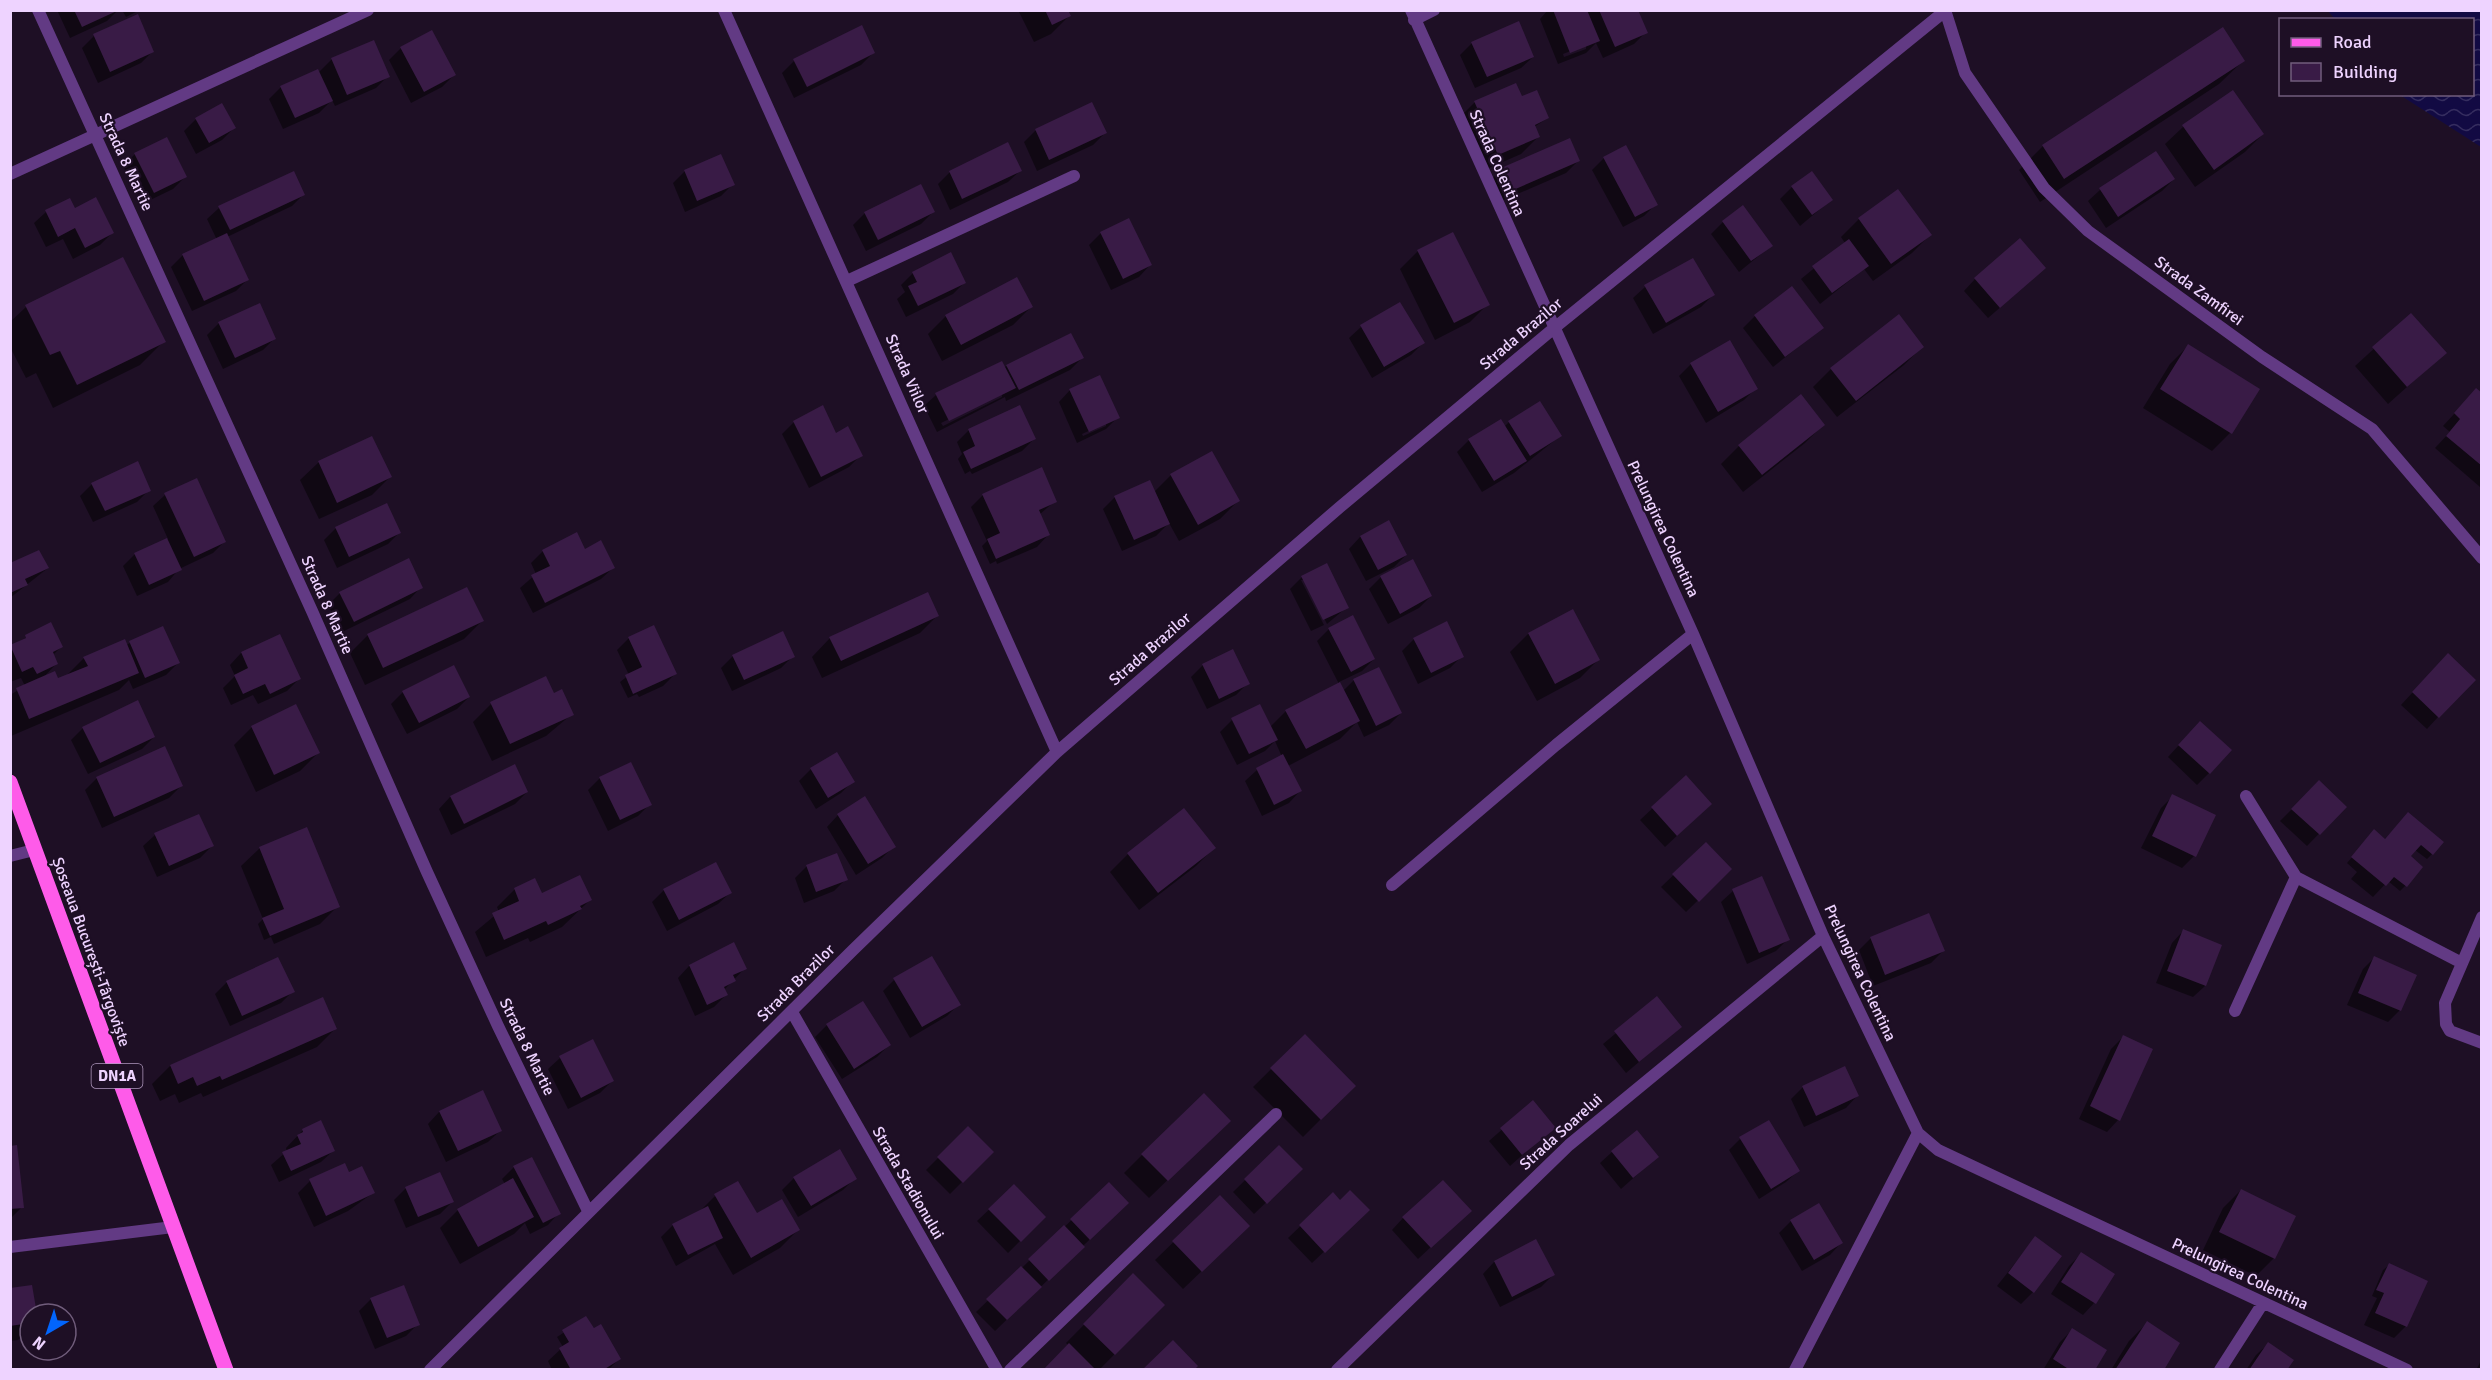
<svg xmlns="http://www.w3.org/2000/svg" width="2492" height="1380" viewBox="0 0 2492 1380" font-family="Signika,sans-serif">
	<defs>
		<pattern id="water-waves" width="16" height="10" patternUnits="userSpaceOnUse" patternTransform="scale(1.5)"><rect width="16" height="10" fill="#120a43"/><path d="M0 5q4-4 8 0t8 0" fill="none" stroke="#352d5f"/></pattern>
	</defs>
	<rect width="100%" height="100%" fill="#1e0f25"/>
	<path fill="url(#water-waves)" d="M2328,11H2481V147L2400,95L2472,94V20L2335,19Z"/>
	<path fill="#0007" fill-rule="evenodd" d="M57,10H118L107,21L70,38Z
		M122,10H140L126,17Z
		M1018,10H1066L1069,16L1051,34L1034,42Z
		M1548,10H1636L1646,32L1634,44L1603,58L1596,43L1586,53L1558,64L1540,19ZM1586,45V49L1564,57L1563,54Z
		M137,16L153,51L141,63L98,83L82,48L94,36Z
		M861,27L873,53L861,65L794,98L782,73L794,61Z
		M1472,43L1533,57L1521,68L1475,88L1460,55Z
		M401,48L454,75L442,87L411,103L389,60Z
		M332,59L388,76L376,88L335,106L332,100L319,113L283,129L269,99L281,87L318,73Z
		M2243,61L2219,84L2040,202L2019,170L2043,146Z
		M1522,98L1548,118L1534,127L1539,136L1521,154L1480,172L1457,120L1475,102Z
		M1091,104L1105,133L1093,145L1037,171L1024,142L1035,131Z
		M221,105L234,128L222,140L196,154L184,131L196,119Z
		M2183,127L2263,134L2245,152L2195,187L2165,144Z
		M135,154L185,177L173,189L142,204L123,166Z
		M1604,158L1656,204L1644,216L1623,227L1592,170Z
		M1578,161L1566,173L1499,202L1490,181L1502,169Z
		M685,171L733,184L721,196L685,212L673,183Z
		M1020,171L1008,182L950,210L938,184L950,172Z
		M2174,179L2162,191L2106,228L2088,201L2100,190Z
		M920,186L933,212L921,224L866,251L853,225L865,213Z
		M1792,187L1831,200L1800,226L1780,199Z
		M303,195L292,206L227,237L248,279L236,291L192,311L171,267L183,255L217,240L207,219L219,208Z
		M74,210L112,233L100,245L73,259L63,239L46,247L34,223L46,212Z
		M1859,219L1930,235L1912,253L1873,281L1864,269L1820,304L1801,279L1845,243L1841,237Z
		M1723,222L1771,246L1739,272L1711,234Z
		M1101,233L1150,265L1139,277L1111,290L1089,245Z
		M1418,251L1488,304L1470,322L1435,340L1400,269Z
		M913,273L965,282L953,294L906,317L897,299L905,292L901,285Z
		M1975,279L2032,280L1988,318L1964,291Z
		M1645,287L1713,295L1701,307L1653,334L1633,298Z
		M1400,304L1423,343L1411,355L1372,378L1349,338L1361,327Z
		M26,307L164,341L140,365L53,408L36,373L26,378L10,347V322Z
		M1031,307L1013,325L942,361L928,334L946,316Z
		M2411,315L2445,353L2388,404L2355,366Z
		M1755,316L1822,328L1773,367L1743,328Z
		M219,323L275,338L263,350L223,369L207,335Z
		M2188,346L2258,390L2230,433L2212,451L2143,408L2170,364Z
		M1922,347L1904,365L1837,417L1813,387L1831,369Z
		M1082,358L1070,370L1006,401L1005,397L937,432L924,406L936,395L1007,366ZM1002,393V397L943,426L941,423Z
		M1691,364L1756,388L1744,400L1706,423L1679,376Z
		M1070,390L1118,417L1106,429L1077,443L1059,402ZM1106,423V426L1083,436L1082,434Z
		M2476,390L2482,395L2480,487L2435,448L2450,432L2443,426Z
		M794,422L835,435L861,455L849,467L809,488L782,434Z
		M1509,422L1560,436L1514,473L1482,492L1457,452L1469,440L1504,427Z
		M1823,425L1805,443L1743,492L1721,464L1739,446Z
		M969,430L1034,439L1022,451L972,474L970,471L965,474L958,459L962,454L957,442Z
		M372,438L390,477L372,495L319,519L300,480L319,462Z
		M1171,475L1238,501L1220,519L1179,541L1169,523L1156,536L1122,551L1103,509L1115,497L1154,492Z
		M92,484L149,490L137,502L93,522L80,496Z
		M165,495L224,542L213,553L179,569L168,582L137,596L123,566L135,554L168,539L153,506Z
		M983,495L1055,501L1039,515L1048,535L1037,547L997,564L996,561L990,564L982,546L987,541L971,507Z
		M1389,522L1406,555L1394,567L1366,581L1349,549L1360,537Z
		M336,528L400,532L388,544L337,568L324,540Z
		M543,551H584L613,568L601,579L533,613L520,588L536,574L531,563Z
		M10,564L48,568L10,598Z
		M1302,577L1347,607L1327,624L1305,580H1301L1324,625L1311,631L1290,589Z
		M1381,577L1431,596L1419,608L1388,624L1369,589Z
		M421,587L410,599L342,632L328,605L340,593Z
		M467,589L482,621L464,639L365,685L350,653L368,635Z
		M1572,611L1598,660L1580,678L1537,701L1510,652L1528,634Z
		M938,615L920,633L822,678L812,657L830,638Z
		M50,624L61,647L53,655L57,663L42,679L57,680L65,677L84,658L126,645L162,628L178,663L166,675L133,689L129,680L119,690L11,736L10,695L25,686L21,678L10,682V647Z
		M1329,629L1374,659L1362,671L1339,682L1343,691L1354,680L1401,713L1389,725L1364,737L1357,722L1340,739L1288,766L1300,791L1289,803L1262,816L1245,781L1257,770L1282,757L1275,741L1265,751L1237,765L1220,732L1232,720L1270,727L1286,711L1339,684L1317,641Z
		M279,636L299,679L287,691L258,704L253,695L231,705L223,688L235,676L230,665L241,653Z
		M629,638L675,674L663,686L639,697L637,694L628,698L620,682L629,675L617,650Z
		M1414,639L1462,656L1450,668L1418,684L1402,651Z
		M733,656H793L781,668L732,691L721,668Z
		M1203,665L1248,683L1236,695L1207,709L1191,677Z
		M2436,667L2438,717L2427,729L2401,705Z
		M545,678L553,695L572,714L546,736L492,761L473,722L491,704Z
		M403,692L469,697L457,709L407,734L391,704Z
		M296,706L318,753L300,771L256,792L234,745L252,727Z
		M83,728L154,737L142,749L88,774L71,740Z
		M2189,734L2209,773L2197,785L2168,757Z
		M836,754L853,781L841,793L816,809L799,781L811,769Z
		M514,766L527,792L515,804L451,835L439,809L450,797Z
		M1686,777L1698,816L1665,847L1640,820Z
		M97,778L181,786L169,798L102,828L85,790Z
		M600,778L650,804L638,816L608,831L588,790Z
		M2319,782L2345,807L2307,846L2280,821Z
		M2173,796L2214,816L2194,856L2182,868L2141,848L2161,808Z
		M2408,814L2432,854L2427,859L2415,850L2405,862V886L2400,891L2388,881L2373,897L2351,879L2357,872L2347,863L2369,837L2384,840Z
		M838,815L894,846L882,858L856,875L827,827Z
		M155,835L212,846L200,858L157,877L143,846Z
		M1706,844L1730,869L1686,912L1661,887Z
		M260,848L338,906L320,924L274,944L271,937L264,940L258,924L263,919L241,866Z
		M1214,848L1196,866L1139,910L1110,872L1128,854Z
		M807,866L846,879L834,891L804,903L795,878Z
		M515,889L541,895L590,900L562,927L530,942L528,938L486,957L475,932L499,912L497,907Z
		M664,890L730,893L718,904L667,931L652,902Z
		M1733,891L1788,939L1776,951L1747,964L1721,902Z
		M2183,931L2205,986L2193,997L2156,983L2172,943Z
		M1871,938L1943,951L1931,963L1873,986L1859,950Z
		M2374,958L2400,1010L2388,1022L2347,1005L2363,969Z
		M689,966L745,968L724,990L726,995L714,1007L695,1016L678,978Z
		M894,980L959,1004L947,1016L910,1038L883,991Z
		M227,982L293,991L281,1003L230,1026L215,994Z
		M322,999L335,1029L317,1047L203,1097L201,1093L179,1103L175,1094L160,1101L152,1084L170,1066Z
		M1657,999L1680,1027L1626,1073L1603,1044Z
		M827,1025L889,1045L877,1057L842,1079L815,1037Z
		M1305,1036L1354,1086L1303,1137L1253,1087Z
		M2123,1037L2118,1120L2107,1132L2079,1119L2111,1049Z
		M592,1041L612,1081L600,1093L568,1109L548,1069L560,1058Z
		M1803,1087L1857,1096L1846,1108L1804,1127L1791,1099Z
		M482,1092L500,1131L488,1142L446,1162L428,1124L439,1112Z
		M1533,1102L1554,1127L1510,1166L1489,1141Z
		M968,1128L992,1152L950,1194L926,1170Z
		M303,1130L333,1151L321,1162L279,1182L271,1165L287,1151L286,1148Z
		M1211,1138L1149,1198L1124,1173L1142,1155Z
		M1740,1139L1798,1171L1786,1182L1759,1199L1729,1150Z
		M10,1147L22,1207L10,1219Z
		M1279,1147L1301,1169L1254,1214L1233,1192Z
		M1612,1152L1657,1157L1621,1189L1600,1163Z
		M344,1165L349,1175L373,1193L348,1211L314,1227L298,1193L310,1181Z
		M514,1167L559,1213L548,1225L530,1234L525,1223L514,1234L460,1264L440,1228L458,1210L505,1184L502,1179Z
		M794,1178H855L843,1190L798,1217L782,1190Z
		M1109,1184L1115,1215L995,1331L976,1312Z
		M1014,1186L1044,1217L1008,1253L977,1221Z
		M406,1188L452,1202L440,1214L406,1228L394,1200Z
		M2241,1190L2274,1258L2256,1276L2203,1250L2223,1208Z
		M1333,1195L1340,1202L1368,1210L1312,1263L1288,1238Z
		M715,1196L756,1216L798,1230L780,1248L733,1275L715,1244L676,1266L661,1237L673,1225L698,1213Z
		M1220,1197L1230,1244L1183,1289L1155,1260Z
		M1403,1218L1458,1222L1418,1259L1392,1230Z
		M1791,1221L1841,1243L1830,1255L1802,1271L1779,1233Z
		M2035,1238L2033,1292L2021,1304L1997,1286Z
		M2081,1254L2113,1275L2094,1303L2083,1315L2051,1294L2069,1266Z
		M1494,1262L1553,1275L1541,1287L1500,1307L1483,1274Z
		M2389,1265L2406,1326L2394,1338L2364,1325L2377,1298L2372,1296L2383,1270Z
		M1133,1275L1163,1305L1099,1370H1045L1068,1345L1066,1343Z
		M10,1289L35,1314H30V1328L18,1340L10,1341Z
		M371,1299L418,1324L406,1336L375,1349L359,1311Z
		M586,1318L619,1359L608,1370H552L548,1361L563,1347L557,1337Z
		M2147,1323L2162,1370H2111L2129,1341Z
		M2072,1330L2093,1370H2043L2060,1342Z
		M2268,1344L2286,1370H2246L2256,1355Z
		M2482,1359V1370H2476Z"/>
	<path fill="#391b46" d="M74,10H119L82,27Z
		M1045,10H1068L1071,16L1052,25Z
		M1553,10H1587L1600,41L1570,53Z
		M1599,10H1638L1648,33L1615,47Z
		M138,14L154,52L110,72L93,34Z
		M1519,21L1534,57L1487,77L1471,42Z
		M862,25L875,53L807,87L793,59Z
		M2223,27L2245,61L2064,179L2042,145Z
		M432,30L456,75L424,92L400,47Z
		M374,40L390,77L347,95L331,58Z
		M318,69L333,101L295,118L280,86Z
		M1516,83L1522,96L1537,90L1549,118L1535,125L1540,137L1498,155L1474,101Z
		M2233,90L2264,134L2214,170L2182,125Z
		M1092,102L1107,133L1049,160L1035,129Z
		M222,103L236,128L209,143L195,118Z
		M167,137L187,177L154,193L134,153Z
		M1570,138L1580,161L1511,191L1501,168Z
		M1008,142L1022,171L962,199L949,171Z
		M1626,145L1658,205L1635,217L1603,157Z
		M2156,151L2175,179L2118,217L2099,188Z
		M721,154L735,185L697,201L684,170Z
		M294,171L305,195L230,230L218,206Z
		M1812,171L1833,200L1812,215L1791,186Z
		M921,184L935,212L878,240L864,212Z
		M1898,189L1932,235L1891,264L1858,218Z
		M96,197L114,233L85,248L75,228L58,237L45,210L70,198L75,208Z
		M1743,205L1773,246L1751,261L1722,221Z
		M1129,218L1152,265L1123,279L1100,232Z
		M1453,232L1490,305L1454,323L1417,250Z
		M227,233L249,280L204,301L182,254Z
		M2020,238L2046,268L2000,308L1974,278Z
		M1849,239L1869,266L1832,293L1812,266Z
		M951,252L966,283L918,306L908,286L917,282L912,272Z
		M123,257L166,342L77,385L60,351L50,355L25,305Z
		M1693,258L1715,295L1666,323L1644,285Z
		M1017,277L1033,307L961,345L945,315Z
		M1792,286L1824,328L1785,357L1754,315Z
		M1400,302L1425,343L1384,367L1360,325Z
		M260,303L276,339L235,358L218,322Z
		M2411,313L2447,353L2407,387L2372,347Z
		M1899,314L1924,347L1856,401L1830,368Z
		M1071,333L1084,358L1019,390L1006,365Z
		M1730,340L1758,389L1718,412L1690,363Z
		M2188,344L2260,389L2232,434L2160,389Z
		M1002,361L1016,388L949,421L935,393Z
		M1100,375L1120,418L1089,432L1069,389Z
		M2476,388L2482,393V466L2446,436L2460,419L2454,413Z
		M1801,394L1825,425L1762,475L1738,445Z
		M1540,401L1562,436L1530,456L1508,421Z
		M823,405L836,433L848,426L863,456L821,477L793,421Z
		M1020,405L1036,439L971,469L963,452L975,446L968,429Z
		M1501,419L1527,461L1494,481L1468,439Z
		M372,436L392,477L337,503L318,461Z
		M1212,451L1240,501L1198,525L1170,474Z
		M138,461L151,491L105,511L91,483Z
		M1042,467L1057,502L1039,510L1050,535L996,559L987,539L1000,533L982,494Z
		M197,478L226,542L194,557L164,493Z
		M1150,480L1170,524L1134,540L1114,496Z
		M387,503L401,533L349,557L335,527Z
		M1389,520L1407,555L1378,570L1360,536Z
		M577,532L585,549L601,540L615,568L545,603L531,575L550,566L542,550Z
		M167,538L182,570L149,585L134,553Z
		M39,550L49,568L25,579L28,585L10,593V563Z
		M409,558L423,588L354,622L339,592Z
		M1413,559L1432,596L1400,614L1380,576Z
		M1327,563L1349,608L1323,620L1301,576Z
		M467,587L484,621L383,668L367,634Z
		M928,592L939,616L841,661L829,637Z
		M1573,609L1600,660L1555,684L1528,633Z
		M1353,615L1375,659L1351,672L1328,628Z
		M1447,621L1464,657L1431,673L1413,638Z
		M51,622L63,647L53,652L58,664L37,674L33,667L22,672L10,645L26,638L25,635Z
		M654,625L677,674L633,694L625,675L642,667L628,637Z
		M163,626L180,663L145,678L129,641Z
		M783,631L795,657L744,680L732,655Z
		M280,634L301,679L270,694L265,684L243,694L234,675L248,668L241,652Z
		M125,639L139,673L29,719L16,688L55,671L58,678L88,666L83,657Z
		M1233,649L1250,684L1219,699L1202,664Z
		M2448,653L2476,680L2439,718L2412,692Z
		M454,665L470,697L419,723L402,691Z
		M1379,667L1402,713L1376,726L1353,679Z
		M546,676L554,693L562,689L574,715L510,744L490,702Z
		M1340,682L1360,721L1306,749L1285,710Z
		M138,700L155,737L100,763L82,727Z
		M296,704L320,753L274,775L251,726Z
		M1260,704L1278,740L1249,754L1231,718Z
		M2200,721L2232,750L2210,774L2178,745Z
		M165,746L183,786L114,817L96,777Z
		M837,752L855,782L828,798L810,768Z
		M1283,754L1302,791L1274,805L1256,768Z
		M631,762L652,805L620,820L599,777Z
		M515,764L528,792L464,824L450,796Z
		M1686,775L1712,804L1677,836L1651,807Z
		M2319,780L2347,807L2320,835L2291,809Z
		M2172,794L2216,815L2196,857L2152,836Z
		M865,796L896,847L868,864L837,814Z
		M1184,808L1216,848L1158,893L1127,853Z
		M2408,812L2444,842L2433,855L2421,845L2411,856L2423,867L2407,887L2394,877L2386,886L2351,857L2374,829L2385,839Z
		M199,814L214,846L169,866L154,833Z
		M307,827L340,907L270,936L262,918L284,909L259,847Z
		M1706,842L1732,869L1699,902L1672,874Z
		M837,853L848,880L816,892L806,865Z
		M716,862L732,893L679,920L663,889Z
		M580,875L592,900L580,906L582,909L548,925L546,921L504,940L492,913L519,901L514,888L535,878L542,893Z
		M1762,876L1790,940L1759,953L1732,889Z
		M1929,913L1945,951L1885,975L1870,937Z
		M2183,929L2222,945L2206,986L2167,971Z
		M734,942L747,969L733,975L736,981L724,987L728,995L707,1005L689,965Z
		M932,956L961,1005L922,1027L893,978Z
		M2374,956L2417,975L2401,1011L2358,993Z
		M278,957L295,992L242,1016L226,981Z
		M1657,996L1682,1027L1639,1062L1614,1031Z
		M323,997L337,1029L222,1080L220,1076L197,1086L193,1077L178,1084L170,1065Z
		M863,1001L891,1045L854,1069L826,1024Z
		M1305,1034L1356,1086L1321,1120L1270,1068Z
		M2123,1035L2153,1049L2120,1121L2090,1106Z
		M593,1039L614,1081L581,1098L559,1056Z
		M1845,1066L1859,1096L1816,1116L1802,1086Z
		M483,1090L502,1131L458,1151L439,1111Z
		M1204,1093L1231,1121L1168,1181L1141,1154Z
		M1533,1100L1556,1128L1522,1155L1500,1128Z
		M321,1120L335,1151L291,1171L282,1152L301,1144L297,1135L303,1132L302,1129Z
		M1769,1120L1800,1171L1771,1189L1739,1137Z
		M968,1126L994,1152L963,1183L937,1157Z
		M1637,1130L1659,1157L1633,1178L1611,1151Z
		M17,1145L24,1208L10,1209V1146Z
		M1279,1145L1303,1169L1267,1204L1244,1179Z
		M840,1149L857,1179L811,1206L793,1177Z
		M532,1157L561,1214L543,1223L513,1166Z
		M345,1163L349,1172L362,1166L375,1193L326,1216L309,1179Z
		M440,1172L454,1202L418,1217L405,1187Z
		M513,1178L534,1217L478,1247L457,1209Z
		M1443,1180L1472,1211L1431,1248L1402,1217Z
		M738,1181L757,1213L782,1199L800,1230L751,1258L714,1194Z
		M1109,1182L1129,1203L1090,1240L1070,1219Z
		M1014,1184L1046,1217L1021,1242L988,1209Z
		M2241,1189L2296,1216L2275,1259L2219,1232Z
		M1350,1190L1370,1210L1325,1253L1299,1225L1333,1192L1340,1200Z
		M1220,1195L1250,1226L1202,1272L1172,1241Z
		M1819,1203L1843,1243L1814,1260L1790,1220Z
		M708,1206L723,1238L688,1255L672,1224Z
		M1064,1225L1085,1247L1049,1281L1028,1259Z
		M2035,1236L2062,1256L2034,1293L2008,1273Z
		M1536,1239L1555,1275L1512,1297L1494,1261Z
		M2081,1252L2115,1274L2096,1304L2061,1282Z
		M2389,1263L2428,1281L2407,1327L2375,1313L2384,1293L2376,1290Z
		M1021,1266L1042,1287L1007,1320L986,1299Z
		M1133,1273L1165,1305L1115,1355L1083,1324Z
		M32,1285L37,1314H30V1323L10,1326V1288Z
		M404,1285L420,1325L387,1338L370,1298Z
		M586,1316L594,1328L601,1324L621,1359L603,1370H571L559,1348L569,1342L562,1330Z
		M2147,1321L2180,1343L2164,1370H2115Z
		M2072,1328L2107,1350L2095,1370H2070L2053,1359Z
		M1173,1340L1198,1366L1194,1370H1142Z
		M2268,1342L2294,1360L2287,1370H2249Z
		M1069,1343L1096,1370H1043Z"/>
	<g fill="none" stroke-linecap="round" stroke-linejoin="round">
		<path stroke="#623a84" stroke-width="12" d="M847,281L1074,176
			M10,856L34,850
			M10,1247L173,1227"/>
		<path stroke="#623a84" stroke-width="12" d="M38,10L312,611L427,872L498,1026L588,1211
			M724,10L1057,752
			M1411,10L1693,634L1823,936L1918,1133L1938,1150L2407,1370
			M1945,10L1965,73L2044,188L2088,231L2262,357L2372,429L2482,558
			M1414,20L1434,10
			M10,174L368,10
			M2246,796L2296,877L2462,963
			M1392,885L1556,745L1693,634
			M2482,917L2445,1003L2446,1024L2450,1031L2482,1043
			M2235,1011L2296,877
			M792,1012L997,1370
			M430,1370L853,950L1057,752L1340,507L1553,329L1945,11
			M1010,1370L1276,1114
			M1337,1370L1569,1145L1823,936
			M1795,1370L1918,1133
			M2220,1370L2263,1303"/>
		<path stroke="#fe5be9" stroke-width="15" d="M10,782L226,1370"/>
	</g>
	<g text-anchor="middle" dominant-baseline="central" stroke-width="4.5" stroke-linejoin="round" paint-order="stroke">
		<rect fill="#1e0f25" stroke="#b098be" stroke-width="1.5" x="91.5" y="1064" width="51" height="24" rx="4.5"/>
		<g font-size="15" font-weight="bold" fill="#eed3ff">
			<text x="117" y="1076">DN1A</text>
		</g>
		<g font-size="16" fill="#eed3ff" stroke="#1e0f25">
			<text transform="translate(126 162) rotate(65)">Strada 8 Martie</text>
			<text transform="translate(1497 163) rotate(66)">Strada Colentina</text>
			<text transform="translate(2199 291) rotate(36)">Strada Zamfirei</text>
			<text transform="translate(1521 334) rotate(-40)">Strada Brazilor</text>
			<text transform="translate(907 374) rotate(66)">Strada Viilor</text>
			<text transform="translate(1663 529) rotate(65)">Prelungirea Colentina</text>
			<text transform="translate(327 605) rotate(66)">Strada 8 Martie</text>
			<text transform="translate(1150 649) rotate(-41)">Strada Brazilor</text>
			<text transform="translate(91 952) rotate(70)">Șoseaua București-Târgoviște</text>
			<text transform="translate(1860 973) rotate(65)">Prelungirea Colentina</text>
			<text transform="translate(796 983) rotate(-45)">Strada Brazilor</text>
			<text transform="translate(527 1047) rotate(64)">Strada 8 Martie</text>
			<text transform="translate(1561 1132) rotate(-42)">Strada Soarelui</text>
			<text transform="translate(908 1183) rotate(60)">Strada Stadionului</text>
			<text transform="translate(2240 1274) rotate(25)">Prelungirea Colentina</text>
		</g>
	</g>
	<rect width="2492" height="1380" fill="none" stroke="#eed3ff" stroke-width="24"/>
	<rect x="2279" y="18" width="195" height="78" fill="#1e0f25" stroke="#715d7c" stroke-width="1.5"/>
	<rect x="2291" y="38" width="30" height="9" fill="#fe5be9" stroke="#715d7c" stroke-width="1.5"/>
	<text x="2333" y="48" font-size="18" fill="#eed3ff">Road</text>
	<rect x="2291" y="63" width="30" height="18" fill="#391b46" stroke="#715d7c" stroke-width="1.5"/>
	<text x="2333" y="78" font-size="18" fill="#eed3ff">Building</text>
	<g transform="translate(48 1332) rotate(219)"><circle r="28" fill="#1e0f25" stroke="#715d7c" stroke-width="1.5"/>
	<path d="M0-4.5L10 22L0 15L-10 22Z" fill="#0265fc"/>
	<text y="-9" font-size="16" font-weight="bold" text-anchor="middle" fill="#eed3ff">N</text>
	</g>
</svg>
